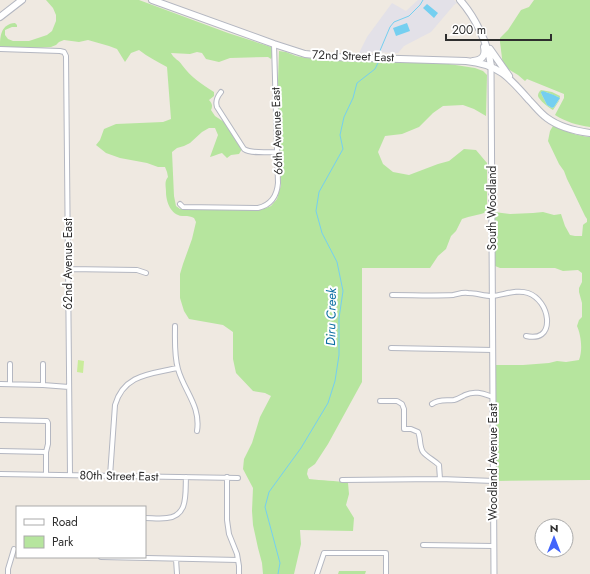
<svg xmlns="http://www.w3.org/2000/svg" width="590" height="574" viewBox="0 0 590 574" font-family="Jost,sans-serif">
	<rect width="100%" height="100%" fill="#efe9e1"/>
	<path fill="#e3e1e8" d="M418,0H454L457,3L454,5L431,32L404,46L398,53L374,52L359,53L367,37L392,3L406,11Z"/>
	<path fill="#b6e59e" fill-rule="evenodd" d="M46,0H139L228,33L271,47L273,55L271,59L268,57L230,58L219,62L206,59L202,53L197,52L190,54L171,53C174,59 179,60 182,65C191,77 201,84 214,92V96L209,100C212,103 213,106 211,110L215,116L224,122L242,149L239,154L231,155L227,158L222,153C217,154 215,156 210,157L218,135L215,128H209L202,132L190,143L184,146L177,148L172,152L174,196L176,206L180,209L233,210H260L266,208L271,206L277,199L281,185L279,167L278,81L279,51L286,52L296,56L306,58L332,60L416,61L449,64L475,68L483,71L487,75L486,116L474,109L463,105L443,106L433,113L419,127L402,134L385,136L378,152L383,164L393,172L409,175L438,164L449,161L464,149L476,150L487,163V212C479,215 470,216 462,219L456,231L451,236L446,249L438,256L430,268H362V382L328,444L315,464L308,469L307,474L309,479C322,481 335,480 348,483L349,494L346,505L354,518L353,531L300,530L301,544L294,574H263L262,563L258,548L253,525L252,511L253,488L243,469L244,459L252,443L260,417L271,396L265,393L253,391L236,373L233,359V332L223,325L189,319L184,311L180,298V274L183,264L192,239L196,222L194,218C189,216 188,216 182,216C171,215 166,202 166,192C166,186 164,182 168,177L167,172L165,167H158L147,163L120,158L106,153L96,145L100,140L104,129L116,124L163,122L171,119L167,67C158,62 148,57 139,50L131,53L125,62L117,49L109,46L88,40L79,42L64,40L59,42L56,45L51,47L33,48L0,47C0,36 1,24 15,23L17,25V27H12L5,30V35L8,39L13,41H29L47,35L52,31L56,21V15L53,8Z
		M534,0H590V127C577,125 566,122 555,115L564,98V94L527,79L525,81L518,75L503,66L500,42V38L508,30L521,10L529,7Z
		M541,90L552,92L560,96L559,101L553,110C549,108 539,100 538,96C538,93 539,92 541,90ZM546,92L558,97L559,100L554,107L552,108L547,105L541,93Z
		M553,126C565,131 577,136 590,137V480L496,481L495,365H523L549,363L557,361L566,362L579,360C583,350 581,335 577,326L579,320L582,317V303L579,292V288L582,282V273L578,270L563,271L555,268H500L495,266L494,212L510,214L533,213L543,212L554,215L561,214L565,226L570,235L575,236H582L583,225L584,224L587,222V219L585,216L573,191L567,179L564,171L559,164L548,141L550,131Z
		M339,571H366L365,574H338Z"/>
	<path fill="#c9ec9a" d="M78,360L84,361L83,373L77,372Z"/>
	<path fill="#75cff0" d="M427,4L438,13L434,18L423,8Z
		M407,23L410,31L396,36L393,28Z
		M543,91L554,95L560,98L554,107L552,108L547,105L541,93V92Z"/>
	<g fill="none" stroke-linecap="round" stroke-linejoin="round">
		<path stroke="#75cff0" stroke-width="1" d="M379,53L390,27L394,22L409,16L420,5L423,0
			M278,574L280,563L265,507L269,492L301,448L328,403L335,381L339,355V318L343,291L337,262L322,233L316,211L319,192L343,149L340,135L344,117L353,98L357,83L375,69L379,61"/>
		<g stroke="#b4b7c1" stroke-width="6">
			<path id="minor" d="M0,49L60,51L64,52L66,56L70,475
				M221,92C217,97 215,101 217,107L244,149C251,154 268,152 277,152
				M180,204L183,207L258,208C271,205 277,196 278,183L274,44
				M68,269L137,270L146,273
				M392,295C412,295 433,296 453,295C458,294 463,292 468,293C476,293 484,296 492,296C504,295 516,289 528,293C539,297 546,308 547,319C548,334 539,339 526,336
				M175,326C175,340 174,355 178,369C184,391 201,406 197,431
				M391,348L493,350
				M0,384L43,385L69,387
				M10,384V364
				M43,385V364
				M380,401H397L402,404L404,409V429H411L418,432C421,438 419,446 423,452C427,457 434,460 439,465L440,479
				M432,404C439,399 446,401 454,400C458,399 461,397 465,395C475,390 484,394 493,397
				M0,420L47,421L48,423V444L46,452V475
				M0,451L46,452
				M0,474L238,478
				M110,476L115,405C124,374 151,374 177,368
				M227,477V520L229,534L237,554L239,566V574
				M342,480L440,479L494,481
				M145,518C152,518 160,519 167,518C189,516 185,492 186,477
				M423,545L494,546
				M101,557L238,560
				M176,559L177,574
				M8,574V569L14,549
				M317,574L324,553H386V574"/>
		</g>
		<g stroke="#b4b7c1" stroke-width="7">
			<path id="tertiary" d="M491,66L494,574"/>
		</g>
		<g stroke="#b4b7c1" stroke-width="8">
			<path id="secondary" d="M152,0L274,44L305,54L334,57L466,61C498,64 509,77 529,100C535,106 540,113 547,118C559,127 575,131 590,133
				M460,0C475,17 488,43 491,66
				M0,17L22,0
				M490,49L509,76
				M473,61C482,60 486,56 484,47"/>
		</g>
		<use href="#minor" stroke="#fff" stroke-width="4"/>
		<use href="#tertiary" stroke="#fff" stroke-width="5"/>
		<use href="#secondary" stroke="#fff" stroke-width="6"/>
	</g>
	<g text-anchor="middle" dominant-baseline="central" stroke-width="4" stroke-linejoin="round" paint-order="stroke">
		<g font-size="12" fill="#2e2e2e" stroke="#fff">
			<text transform="translate(353 56) rotate(2)">72nd Street East</text>
			<text transform="translate(277 131) rotate(-92)">66th Avenue East</text>
			<text transform="translate(492 208) rotate(-90)">South Woodland</text>
			<text transform="translate(68 264) rotate(-90)">62nd Avenue East</text>
			<text transform="translate(493 462) rotate(-90)">Woodland Avenue East</text>
			<text transform="translate(119 476) rotate(1)">80th Street East</text>
		</g>
		<g font-size="13" font-style="italic" fill="#0d6fa3" stroke="#fff">
			<text transform="translate(331 317) rotate(-89)">Diru Creek</text>
		</g>
	</g>
	<rect x="16" y="506" width="130" height="52" fill="#ffffff" stroke="#ababab"/>
	<rect x="24" y="519" width="20" height="6" fill="#ffffff" stroke="#ababab"/>
	<text x="52" y="526" font-size="12" fill="#2e2e2e">Road</text>
	<rect x="24" y="536" width="20" height="12" fill="#b6e59e" stroke="#ababab"/>
	<text x="52" y="546" font-size="12" fill="#2e2e2e">Park</text>
	<g transform="translate(554 538)"><circle r="19" fill="#ffffff" stroke="#ababab"/>
	<path d="M0-3L7 15L0 10L-7 15Z" fill="#4264fb"/>
	<text y="-6" font-size="11" font-weight="bold" text-anchor="middle" fill="#2e2e2e">N</text>
	</g>
	<path d="M446 34v6h105v-6" fill="none" stroke="#2e2e2e" stroke-width="2"/>
	<text x="452" y="34" font-size="12" fill="#2e2e2e" stroke="#ffffff" stroke-width="3" paint-order="stroke">200 m</text>
</svg>
